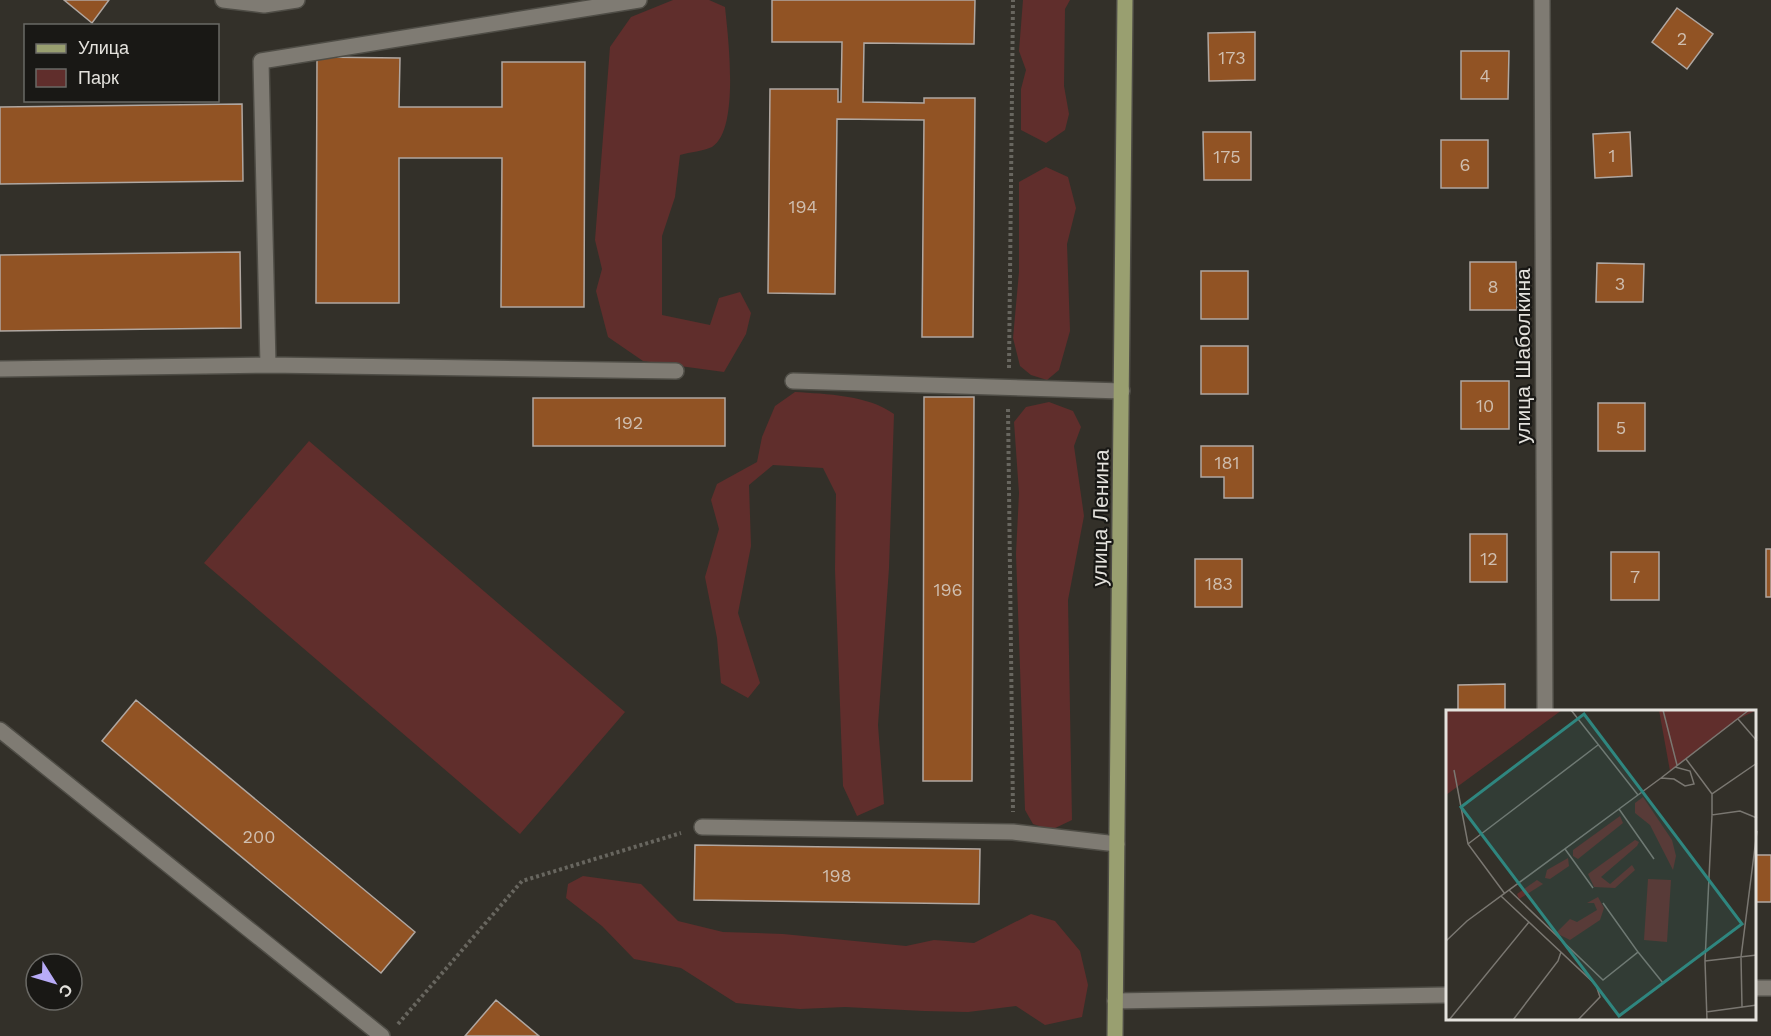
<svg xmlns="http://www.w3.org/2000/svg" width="1771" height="1036" viewBox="0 0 1771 1036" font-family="'Work Sans',sans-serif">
	<rect width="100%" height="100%" fill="#333029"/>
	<path fill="#602e2c" d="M673,0H709L725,7C728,36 740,130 712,147C704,151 690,152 680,155L675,197L662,236V315L710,325L719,298L740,292L751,313L746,334L724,372L643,361L608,337L596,291L602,269L595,240L610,47L631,17Z
		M1023,0H1070L1065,9L1064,86L1069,114L1065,130L1046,143L1021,130V89L1026,70L1019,51Z
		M1046,167L1068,177L1076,208L1067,244L1070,331L1059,370L1047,380L1031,375L1020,366L1013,338L1019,272V182Z
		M795,392C826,394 868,395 894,414L889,568L878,725L884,804L857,816L843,786L835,570L836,494L823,468L773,465L749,485L751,546L738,613L760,683L748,698L721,683L717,638L705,577L719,529L711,500L717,484L757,462L762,437L775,406Z
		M1049,402L1073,411L1081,427L1074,446L1084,516L1068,600L1072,820L1051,830L1033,824L1025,810L1016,554L1019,493L1014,422L1026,407Z
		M309,441L625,712L520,834L204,563Z
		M583,876L641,884L678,921L723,932L783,934L906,946L934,940L974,943L1031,914L1055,921L1080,951L1088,985L1082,1017L1045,1025L1016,1006L968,1012L924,1011L845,1007L800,1009L736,1003L681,968L634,959L602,926L566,898L568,884Z"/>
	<path fill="#915324" stroke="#b0a7a1" stroke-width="1.5" d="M64,0H109L92,23Z
		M772,0H975L974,44L864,43L863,102L924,103V98H975L973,337H922L924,120L837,119L835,294L768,293L770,89H838V102H841L842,42H772Z
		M1677,8L1713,34L1687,69L1652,42Z
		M1255,32V80L1209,81L1208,33Z
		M1461,51H1509L1508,99H1461Z
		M317,57L400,58L399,107H502V62H585L584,307H501L502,158H399V303H316Z
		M242,104L243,181L0,184V107Z
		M1203,132H1251V180H1204Z
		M1630,132L1632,176L1595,178L1593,134Z
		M1441,140H1488V188H1441Z
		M240,252L241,328L0,331V255Z
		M1470,262H1516L1517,310H1470Z
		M1597,263L1644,264L1643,302H1596Z
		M1201,271H1248V319H1201Z
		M1201,346H1248V394H1201Z
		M1461,381H1509V429H1461Z
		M924,397H974L972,781H923Z
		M533,398H725V446H533Z
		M1598,403H1645V451H1598Z
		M1201,446H1253V498H1224V477H1201Z
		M1470,534H1507V582H1470Z
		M1766,549H1771V597H1766Z
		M1611,552H1659V600H1611Z
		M1195,559H1242V607H1195Z
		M1505,684V712H1458V685Z
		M136,700L415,932L381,973L102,741Z
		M695,845L980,849L979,904L694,900Z
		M1754,855H1771V902H1754Z
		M496,1000L539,1036H465Z"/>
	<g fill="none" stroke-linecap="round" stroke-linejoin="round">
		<g stroke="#4f4d46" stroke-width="18">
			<path id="minor" d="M223,0L264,5L297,0
				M639,0L261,61L268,365L676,371
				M1542,0L1545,712
				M1,369L268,365
				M793,381L1122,391
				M0,730L382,1036
				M702,827L1013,832L1117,844
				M1754,988H1771
				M1115,1001L1447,995"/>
		</g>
		<g stroke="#4f4d46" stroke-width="18">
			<path id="major" d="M1115,1036L1125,0"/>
		</g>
		<path stroke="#68665f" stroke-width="4" stroke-dasharray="3 3" stroke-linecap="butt" d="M1009,368L1013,0
			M1008,409L1013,812
			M398,1024L522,881L681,833"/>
		<use href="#minor" stroke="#7f7b73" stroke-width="15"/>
		<use href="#major" stroke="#999f70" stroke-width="15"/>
	</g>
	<g text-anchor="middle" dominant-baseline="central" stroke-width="4.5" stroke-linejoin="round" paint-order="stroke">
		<g font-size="18" fill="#cfbeaf">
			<text x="1682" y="38">2</text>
			<text x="1232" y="57">173</text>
			<text x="1485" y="75">4</text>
			<text x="1612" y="155">1</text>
			<text x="1227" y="156">175</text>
			<text x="1465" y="164">6</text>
			<text x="803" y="206">194</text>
			<text x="1620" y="283">3</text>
			<text x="1493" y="286">8</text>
			<text x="1485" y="405">10</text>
			<text x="629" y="422">192</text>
			<text x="1621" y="427">5</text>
			<text x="1227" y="462">181</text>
			<text x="1489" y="558">12</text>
			<text x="1635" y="576">7</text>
			<text x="1219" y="583">183</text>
			<text x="948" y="589">196</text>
			<text x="259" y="836">200</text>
			<text x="837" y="875">198</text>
		</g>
		<g font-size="21" fill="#e4e2dd" stroke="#191815">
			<text transform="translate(1522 356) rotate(-90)">улица Шаболкина</text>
			<text transform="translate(1100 518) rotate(-89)">улица Ленина</text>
		</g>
	</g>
	<g transform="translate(1446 710)">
		<rect width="310" height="310" fill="#333029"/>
		<path d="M0,0H116L0,85ZM213,0H311L292,9L224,61ZM197,87L226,130L230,146L227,160L204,115L189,103V93ZM174,106L177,113L132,149L127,146V140ZM189,130L193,132L191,136L155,167L164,174L186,155L189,160L169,178L148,177L142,164ZM122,148L123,156L104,169L99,168L101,160ZM202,169L225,170L221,232L198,230ZM91,170L97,174L73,189L71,184ZM152,187L158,198L154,210L124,230L110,223L124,209L131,212L151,200L148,193H141Z" fill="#602e2c"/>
		<path fill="none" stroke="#7a7771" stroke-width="1.5" d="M125,0L192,85M217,0L231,55M292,9L311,31M240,49L266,84M311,53L266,84V105L294,101L311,108M8,60L22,134L59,184M215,68L303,0M215,68L228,69L239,76L248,74L244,61L229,57M173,99L208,149M22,134L152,35M119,139L147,178M63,180L157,270L192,242L157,193M55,186L150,275L154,287L132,310M0,231L21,211L215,68M192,242L217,273M259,251L311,245M296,297L295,247L311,121M260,302L311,295M3,310L83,212M67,310L112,251L115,242M261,310L259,251L266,105"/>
		<path fill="#2f867f" fill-opacity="0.15" stroke="#2f867f" stroke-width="3" d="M138,4L296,214L173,306L15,97Z"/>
		<rect width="310" height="310" fill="none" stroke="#e4e2dd" stroke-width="3"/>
	</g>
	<rect x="24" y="24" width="195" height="78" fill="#191815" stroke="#6a6965" stroke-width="1.5"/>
	<rect x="36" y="44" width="30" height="9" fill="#999f70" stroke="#6a6965" stroke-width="1.5"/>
	<text x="78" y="54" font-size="18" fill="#e4e2dd">Улица</text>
	<rect x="36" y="69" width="30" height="18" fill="#602e2c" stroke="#6a6965" stroke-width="1.5"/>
	<text x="78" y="84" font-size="18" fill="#e4e2dd">Парк</text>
	<g transform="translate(54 982) rotate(127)"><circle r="28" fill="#191815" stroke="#6a6965" stroke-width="1.5"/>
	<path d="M0-4.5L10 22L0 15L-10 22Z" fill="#b8abf7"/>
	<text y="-9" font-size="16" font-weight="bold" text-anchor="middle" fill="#e4e2dd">С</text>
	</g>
</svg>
